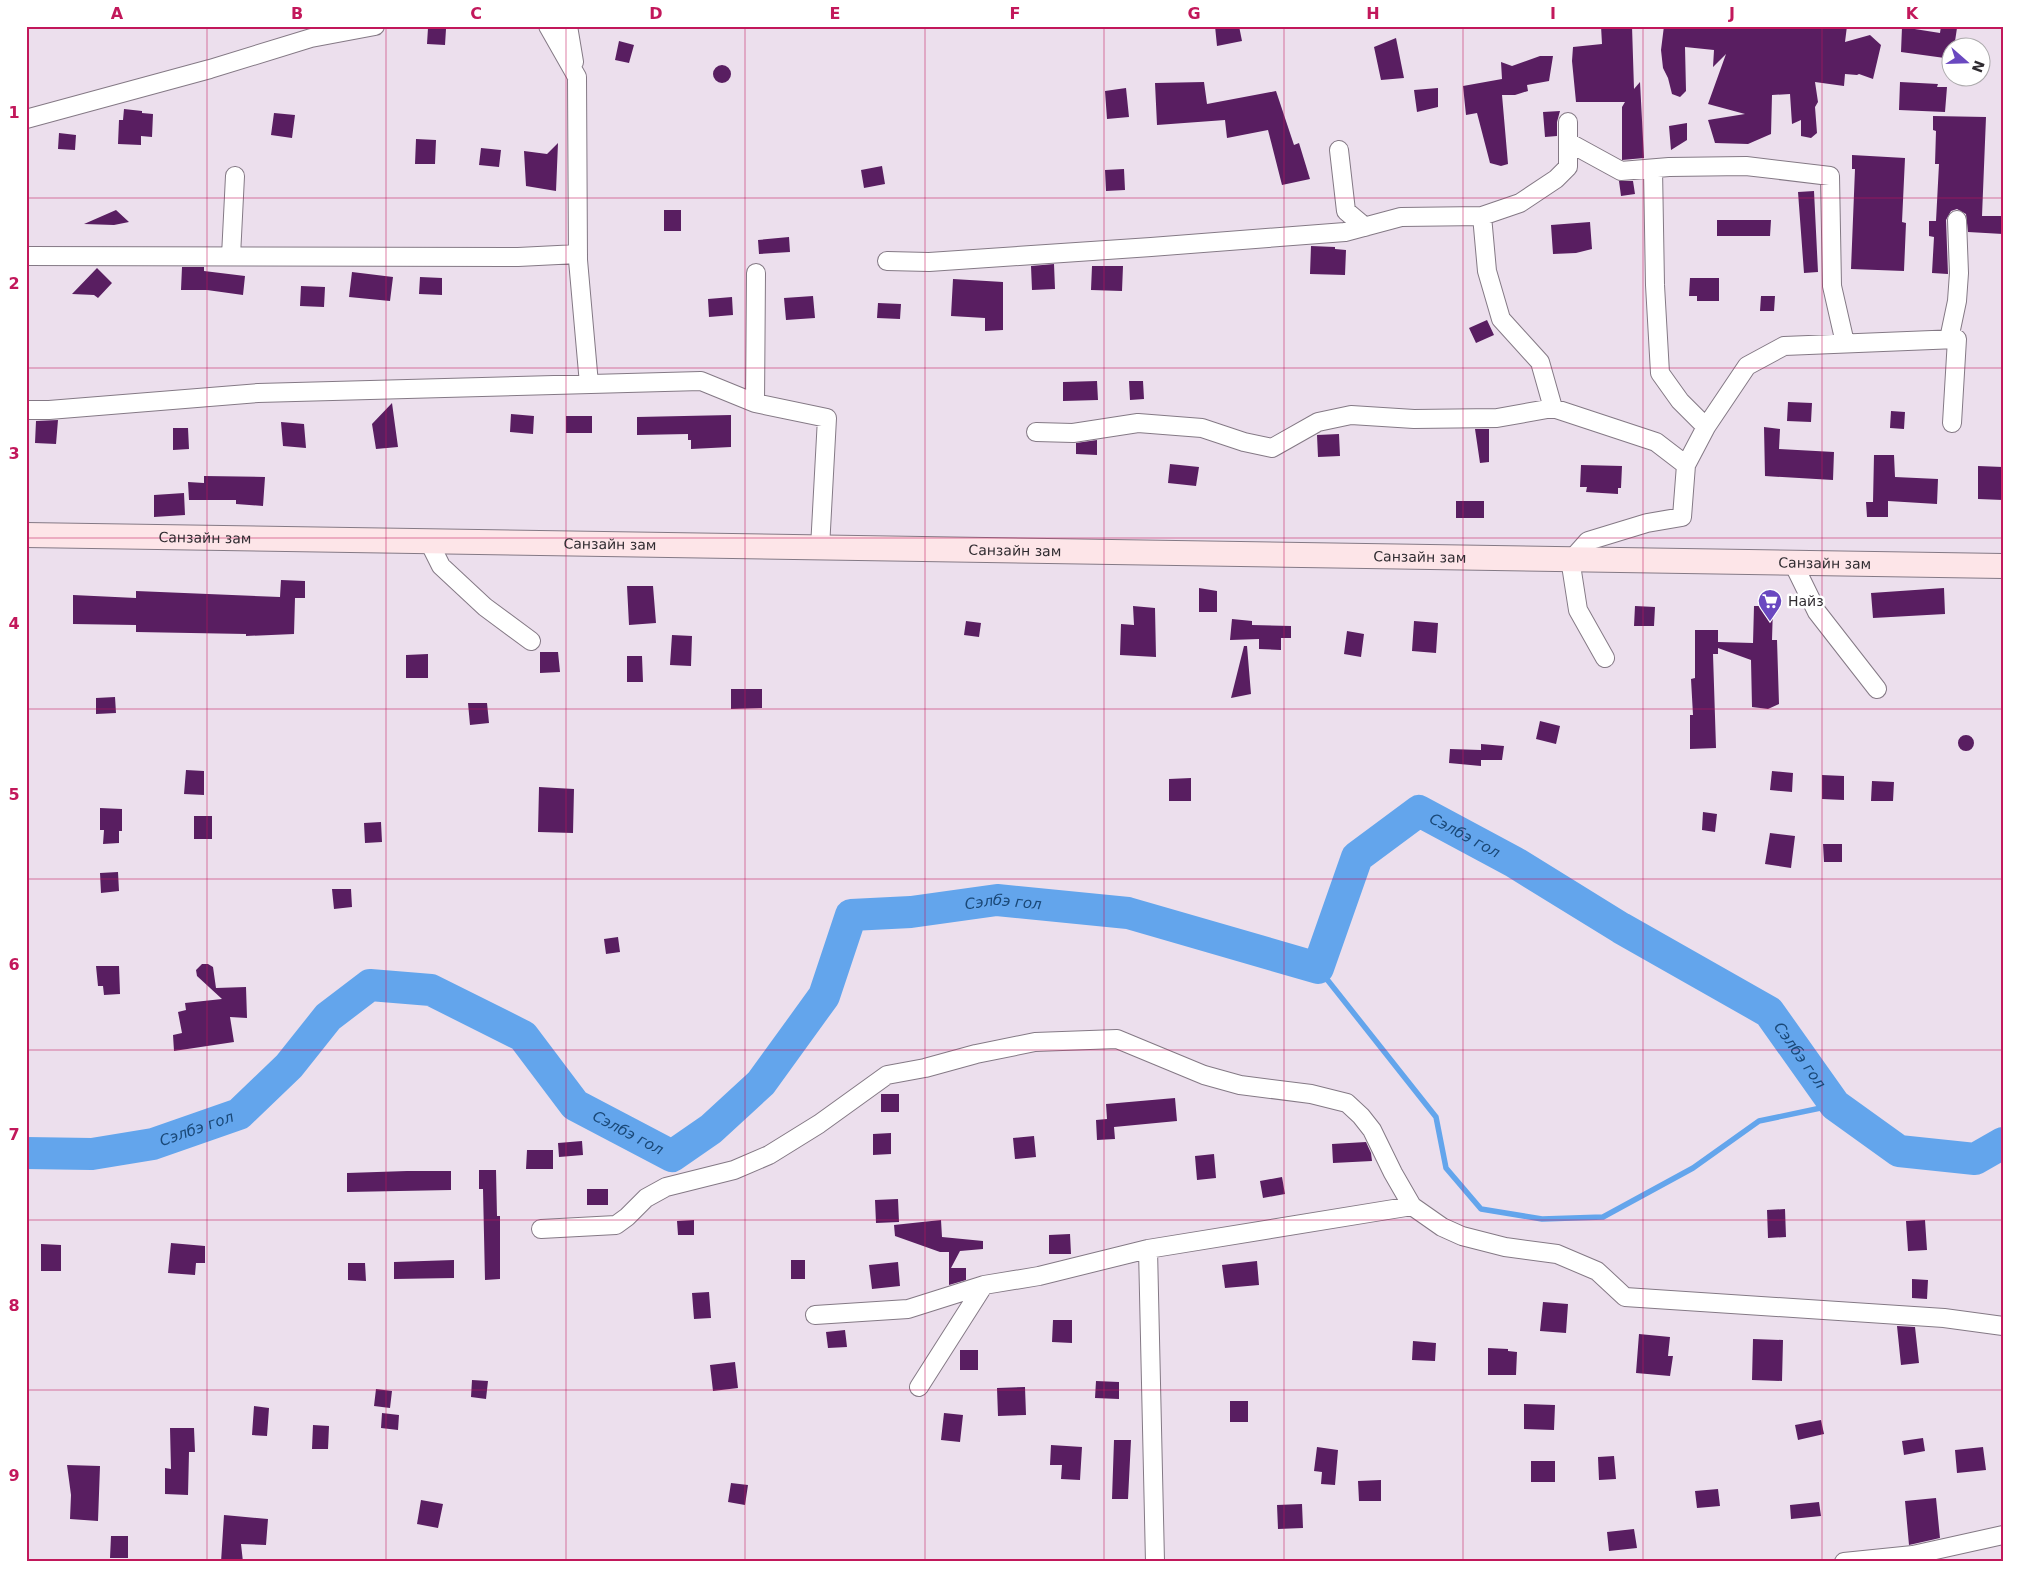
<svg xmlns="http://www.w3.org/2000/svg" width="2029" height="1588" viewBox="0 0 2029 1588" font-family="'DejaVu Sans',sans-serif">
	<rect width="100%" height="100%" fill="#ecdfed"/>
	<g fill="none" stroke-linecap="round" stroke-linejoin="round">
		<path stroke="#63a5ec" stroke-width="5.5" d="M1318,968L1436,1117L1446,1168L1481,1209L1542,1219L1603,1217L1693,1168L1759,1121L1835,1105"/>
		<path stroke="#63a5ec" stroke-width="32" id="s1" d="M26,1153L92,1154L153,1144L239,1114L289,1066L328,1017L370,985L431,990L523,1036L575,1105L672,1156L711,1129L761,1083L824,996L851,915L911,912L997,900L1128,913L1318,968L1357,857L1419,811L1514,862L1621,928L1769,1012L1835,1105L1899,1151L1975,1159L2003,1143"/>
	</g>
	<path fill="#591e61" d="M1215,26H1239L1242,41L1217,46Z
		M1601,26H1632L1634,89L1640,82L1644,158L1622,160V107L1625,102H1576L1572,61L1573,47L1602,44Z
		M1664,26H1847L1845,42L1870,35L1881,45L1873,79L1859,74L1857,75L1845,74L1844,86L1815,82L1818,102L1815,107L1817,133L1811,138L1801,136V120L1792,124L1790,94L1772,95L1771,134L1748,144L1715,143L1708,120L1745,114L1708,104L1726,54L1713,67L1714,50L1685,47L1686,91L1680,97L1672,94L1668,78L1663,68L1661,50Z
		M1941,26L1957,28L1954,48H1952V59L1901,52L1902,27L1940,33Z
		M428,28L446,29L445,45L427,44Z
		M1396,38L1404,78L1381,80L1374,47Z
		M619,41L634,45L629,63L615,60Z
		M1540,56H1553L1549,81L1527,85L1528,91L1515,95H1502L1508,164L1501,166L1490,163L1477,113L1466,115L1463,86L1502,79L1501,62L1512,66Z
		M713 74a9 9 0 1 1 18 0a9 9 0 1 1-18 0Z
		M1204,82L1207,104L1276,91L1294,145L1299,143L1310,179L1282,185L1268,130L1227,138L1225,120L1157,125L1155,83Z
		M1900,82L1938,84L1937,87H1947L1945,112L1899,110Z
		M1126,88L1129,117L1107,119L1105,91Z
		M1438,88V107L1417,112L1414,90Z
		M124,109L142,111V113L153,114L152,137L141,136V145L118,144L119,120H123Z
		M1560,111L1557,122V136L1545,137L1543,112Z
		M274,113L295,115L292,138L271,135Z
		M1933,116L1986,117L1982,216H2003V234L1968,232L1966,214L1957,209L1951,211L1946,220L1948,274L1932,273L1934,237L1929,236V221H1936L1939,164H1935L1936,131L1933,130Z
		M1687,123V140L1671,150L1669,126Z
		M59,133L76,135L75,150L58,149Z
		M416,139L436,140L435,164H415Z
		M558,143L556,191L526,186L524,151L547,154Z
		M481,148L501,150L499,167L479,165Z
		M1852,155L1905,158L1902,222L1906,223L1904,271L1851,269L1855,169H1852Z
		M882,166L885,184L864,188L861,170Z
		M1124,169L1125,190L1106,191L1105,170Z
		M1619,181H1633L1635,194L1621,196Z
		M1814,191L1818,272L1804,273L1798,192Z
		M116,210L129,222L114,225L84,224Z
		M664,210H681V231H664Z
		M1717,220H1771L1770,236H1717Z
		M1590,222L1592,249L1576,253L1553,254L1551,225Z
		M789,237L790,252L759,254L758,240Z
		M1311,246L1335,247V249L1346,250L1345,275L1310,274Z
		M1054,264L1055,289L1032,290L1031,266Z
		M1092,266H1123L1122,291L1091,290Z
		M182,267H204V271L245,276L243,295L207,290H181Z
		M97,268L112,283L98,298L94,295L72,294Z
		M352,272L393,277L390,301L349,297Z
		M420,277L442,278V295L419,294Z
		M1690,278H1719V301H1697V296H1689Z
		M953,279L1003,282V330L985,331V318L951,316Z
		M301,286L325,287L324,307L300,306Z
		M813,296L815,318L786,320L784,298Z
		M1761,296H1775L1774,311H1760Z
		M732,297L733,315L709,317L708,299Z
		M878,303L901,304L900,319L877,318Z
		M1487,320L1494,335L1476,343L1469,328Z
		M1097,381L1098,400L1063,401V382Z
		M1129,381H1143L1144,399L1130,400Z
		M1788,402L1812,403L1811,422L1787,421Z
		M392,403L398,447L376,449L372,424Z
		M1891,411L1905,412L1904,429L1890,428Z
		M511,414L534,416L533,434L510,432Z
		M731,415V447L691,449V440H688V434L637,435V417Z
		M566,416H592V433H566Z
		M58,420L56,444L35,443L36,421Z
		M281,422L304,424L306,448L283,446Z
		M1764,427L1780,429L1779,449L1834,452L1833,480L1765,476Z
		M173,428H188L189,449L173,450Z
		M1475,429H1489V462L1480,463Z
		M1339,434L1340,456L1318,457L1317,435Z
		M1097,440V455L1076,454V443Z
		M1874,455H1894L1895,477L1938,479L1937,504L1888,501V517H1867L1866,502H1873Z
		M1170,464L1199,467L1196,486L1168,483Z
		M1581,465L1622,466L1621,488H1618V494L1586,492L1587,487H1580Z
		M1978,466L2003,467V500L1978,499Z
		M204,476L265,477L263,506L236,504V500H189L188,482L204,483Z
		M184,493L185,515L154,517V495Z
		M1456,501H1484V518H1456Z
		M281,580L305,581V598H295L294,634L246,636V634L136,632V625L73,624V595L136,598V591L280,597Z
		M627,586H653L656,623L629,625Z
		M1199,588L1217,591V612H1199Z
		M1944,588L1945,614L1873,618L1871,593Z
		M1133,606L1155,608L1156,657L1120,655L1121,624L1134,625Z
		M1635,606L1655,607L1654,626H1634Z
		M1754,606H1773L1772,640H1777L1779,704L1768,709L1752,707L1751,660L1718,648V654H1713L1716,748L1690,749V715H1693L1691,679L1695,678V630H1718V642L1753,643Z
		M1232,619L1252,621V625L1291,626V638H1281V650L1259,649V639L1230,640Z
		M966,621L981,623L979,637L964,635Z
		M1414,621L1438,623L1436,653L1412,651Z
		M1347,631L1364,634L1361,657L1344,654Z
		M672,635L692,636L691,666L670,665Z
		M1244,646H1247L1251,694L1231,698Z
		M540,652H558L560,672L540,673Z
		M428,654V678H406V655Z
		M627,656H642L643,682H627Z
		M731,689H762V708L731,709Z
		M115,697L116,713L96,714V698Z
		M468,703H487L489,723L470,725Z
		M1540,721L1560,726L1556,744L1536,739Z
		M1958 743a8 8 0 1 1 16 0a8 8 0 1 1-16 0Z
		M1481,744L1504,746L1502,760H1481V766L1449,763L1450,749L1481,750Z
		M186,770L204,771V795L184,794Z
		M1772,771L1793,773L1792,792L1770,790Z
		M1822,775L1844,776V800L1822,799Z
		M1191,778V801H1169V779Z
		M1872,781L1894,782L1893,801H1871Z
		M539,787L574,789L573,833L538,832Z
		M100,808L122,809V831H119V843L103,844L104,830H100Z
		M1703,812L1717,814L1715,832L1702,830Z
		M194,816H212V839H194Z
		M381,822L382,842L365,843L364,823Z
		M1770,833L1795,836L1791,868L1765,864Z
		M1823,844H1842V862H1824Z
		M118,872L119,891L101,893L100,873Z
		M332,889H351L352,907L334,909Z
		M618,937L620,952L606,954L604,939Z
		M202,964H208L213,967L216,988L246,987L247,1018L230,1017L234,1042L174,1051L173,1035L182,1033L178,1012L186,1010L185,1003L222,999L197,976L196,970Z
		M96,966H119L120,994L104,995L103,986H98Z
		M881,1094H899V1112H881Z
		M1175,1098L1177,1121L1114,1127L1115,1139L1097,1140L1096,1120L1107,1119L1106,1104Z
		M891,1133V1154L873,1155V1134Z
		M1034,1136L1036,1157L1015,1159L1013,1138Z
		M582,1141L583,1155L559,1157L558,1143Z
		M1366,1142L1371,1153L1372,1161L1333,1163L1332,1144Z
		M527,1150H553V1169H526Z
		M1214,1154L1216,1178L1197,1180L1195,1156Z
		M479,1170H496L497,1216H500V1279L485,1280L483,1189H479Z
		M407,1171H451V1190L347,1192V1173Z
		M1282,1177L1285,1194L1263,1198L1260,1181Z
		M587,1189H608V1205H587Z
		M898,1199L899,1222L876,1223L875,1200Z
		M1785,1209L1786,1237L1768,1238L1767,1210Z
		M694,1220V1235H678L677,1221Z
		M941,1220L942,1237L983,1241V1249L960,1251L951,1268H966V1280L949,1285V1252H940L895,1236L894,1225Z
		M1925,1220L1927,1250L1908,1251L1906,1221Z
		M1070,1234L1071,1254H1049V1235Z
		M171,1243L205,1246V1263H196L195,1275L168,1273Z
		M41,1244L61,1245V1271H41Z
		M454,1260V1278L394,1279V1262Z
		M791,1260H805V1279H791Z
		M1257,1261L1259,1285L1225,1288L1222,1265Z
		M898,1262L900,1286L872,1289L869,1265Z
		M348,1263H365L366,1281L348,1280Z
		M1912,1279L1928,1280L1927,1299L1912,1298Z
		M709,1292L711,1318L694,1319L692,1293Z
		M1543,1302L1568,1304L1566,1333L1540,1331Z
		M1053,1320H1072V1343L1052,1342Z
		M1897,1326L1915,1327L1919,1363L1901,1365Z
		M845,1330L847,1347L828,1348L826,1332Z
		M1639,1334L1670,1337L1668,1356H1673L1670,1376L1636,1373Z
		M1753,1339L1783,1340L1782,1381L1752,1380Z
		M1413,1341L1436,1343L1435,1361L1412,1360Z
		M1488,1348L1508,1349V1351L1517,1352L1516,1375H1488Z
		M960,1350H978V1370H960Z
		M735,1362L738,1388L713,1391L710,1365Z
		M472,1380L488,1381L486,1399L471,1397Z
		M1096,1381L1119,1382V1399L1095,1398Z
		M1025,1387L1026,1415L998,1416L997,1388Z
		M376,1389L392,1391L390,1408L374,1406Z
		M1230,1401H1248V1422H1230Z
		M1524,1404L1555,1405L1554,1430L1524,1429Z
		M254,1406L269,1408L267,1436L252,1435Z
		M382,1413L399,1415L398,1430L381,1428Z
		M944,1413L963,1415L960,1442L941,1440Z
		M1821,1420L1824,1434L1798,1440L1795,1425Z
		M313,1425L329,1426L328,1449H312Z
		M170,1428H194L195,1452H189L188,1495L165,1494V1468L171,1469Z
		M1923,1438L1925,1451L1904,1455L1902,1441Z
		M1114,1440H1131L1128,1499H1112Z
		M1051,1445L1082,1447L1080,1480L1061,1479L1062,1465H1050Z
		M1317,1447L1338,1450L1335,1485L1321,1484L1322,1472L1314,1471Z
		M1983,1447L1986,1470L1957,1473L1955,1450Z
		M1614,1456L1616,1479L1599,1480L1598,1457Z
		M1531,1461H1555V1482H1531Z
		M67,1465L100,1466L98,1521L70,1519L71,1495Z
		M1381,1480V1501H1359L1358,1481Z
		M731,1483L748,1485L745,1505L728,1502Z
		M1718,1489L1720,1506L1697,1508L1695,1491Z
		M1936,1498L1940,1538L1909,1545L1905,1501Z
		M421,1500L443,1504L438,1528L417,1524Z
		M1819,1502L1821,1516L1791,1519L1790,1505Z
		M1302,1504L1303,1528L1278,1529L1277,1505Z
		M224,1515L268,1519L266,1545L241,1544L243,1562H221Z
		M1634,1529L1637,1548L1609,1551L1607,1532Z
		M111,1536H128V1558H110Z"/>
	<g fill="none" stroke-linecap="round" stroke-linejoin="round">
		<g stroke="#847985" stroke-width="20">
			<path id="street" d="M548,26L577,77L578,260L589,384
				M568,26L574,62
				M26,119L210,69L311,38L375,26
				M1568,142L1621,171L1669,167L1746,166L1830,176L1832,286L1845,343
				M1339,150L1346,211L1365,227
				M1653,169L1655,285L1660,373L1680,401L1706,427
				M1482,216L1520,203L1556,179L1568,167V122
				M26,256L518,257L578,254
				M231,256L235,176
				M887,261L929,262L1151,247L1345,232L1401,217L1482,216L1487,271L1501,319L1540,362L1553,408
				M1949,339L1957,301L1959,273L1957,220
				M755,403L756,273
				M26,410H49L258,393L701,381L755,403L827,418L820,548
				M1036,432L1073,433L1138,423L1202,428L1244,442L1272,448L1318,422L1351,415L1414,419L1497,418L1553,408L1656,442L1686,465
				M429,542L441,566L485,607L531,641
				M1793,563L1817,612L1877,689
				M1605,658L1578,610L1571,565L1572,559L1588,541L1647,523L1682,517L1686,465L1706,427L1747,366L1784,346L1957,339L1952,423
				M541,1229L616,1225L627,1217L646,1198L666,1187L734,1170L769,1155L819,1124L887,1075L925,1068L976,1054L1035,1042L1117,1039L1204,1075L1240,1085L1311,1094L1347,1103L1361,1116L1372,1130L1393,1173L1412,1206
				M815,1315L908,1309L984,1285
				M919,1387L984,1285L1039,1276L1148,1249
				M1155,1562L1148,1249L1412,1206L1442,1227L1462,1236L1505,1247L1557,1254L1597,1271L1625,1297L1944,1318L2003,1326
				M1844,1562L1913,1555L2003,1535"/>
		</g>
		<g stroke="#847985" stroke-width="26">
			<g id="secondary">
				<path id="s2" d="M26,535L2003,566"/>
			</g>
		</g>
		<use href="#street" stroke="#fff" stroke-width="18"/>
		<use href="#secondary" stroke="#fde5e8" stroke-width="24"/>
	</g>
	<path fill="none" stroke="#c2185b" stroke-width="1" stroke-opacity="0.55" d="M207,26V1562M386,26V1562M566,26V1562M745,26V1562M925,26V1562M1104,26V1562M1284,26V1562M1463,26V1562M1643,26V1562M1822,26V1562M26,198H2003M26,368H2003M26,538H2003M26,709H2003M26,879H2003M26,1050H2003M26,1220H2003M26,1390H2003"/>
	<defs>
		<g id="supermarket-pin" transform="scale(1.25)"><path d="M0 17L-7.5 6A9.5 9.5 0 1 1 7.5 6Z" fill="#6a48c0" stroke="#fff"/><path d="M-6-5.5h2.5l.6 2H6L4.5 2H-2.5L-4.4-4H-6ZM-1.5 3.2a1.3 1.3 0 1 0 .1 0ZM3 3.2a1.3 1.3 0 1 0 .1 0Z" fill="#fff"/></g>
	</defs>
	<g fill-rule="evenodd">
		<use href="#supermarket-pin" x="1770" y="601"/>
	</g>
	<g text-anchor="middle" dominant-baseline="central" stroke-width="5" stroke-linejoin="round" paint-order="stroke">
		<g font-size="14" fill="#2f2b30" stroke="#fff">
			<text stroke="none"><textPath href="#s2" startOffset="179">Санзайн зам</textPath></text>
			<text stroke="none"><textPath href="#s2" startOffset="584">Санзайн зам</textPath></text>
			<text stroke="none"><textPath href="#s2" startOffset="989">Санзайн зам</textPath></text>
			<text stroke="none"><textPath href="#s2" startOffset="1394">Санзайн зам</textPath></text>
			<text stroke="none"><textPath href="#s2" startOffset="1799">Санзайн зам</textPath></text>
		</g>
		<g font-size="14" fill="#2f2b30" stroke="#fff" text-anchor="start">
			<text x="1788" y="601">Найз</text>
		</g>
		<g font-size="15" font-style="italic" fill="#1a4877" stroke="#fff">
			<text stroke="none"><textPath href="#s1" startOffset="1795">Сэлбэ гол</textPath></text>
			<text stroke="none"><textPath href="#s1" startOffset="1225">Сэлбэ гол</textPath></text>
			<text stroke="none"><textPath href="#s1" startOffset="2200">Сэлбэ гол</textPath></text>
			<text stroke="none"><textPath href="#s1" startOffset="174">Сэлбэ гол</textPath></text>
			<text stroke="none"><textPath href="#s1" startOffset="714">Сэлбэ гол</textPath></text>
		</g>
	</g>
	<rect width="2029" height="1588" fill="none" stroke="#ffffff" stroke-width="55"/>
	<g transform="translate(1966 62) rotate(110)"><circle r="24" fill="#ffffff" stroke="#acaaac"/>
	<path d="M0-4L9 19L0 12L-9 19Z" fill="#6a48c0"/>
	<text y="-8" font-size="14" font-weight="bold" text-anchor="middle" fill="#2f2b30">N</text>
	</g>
	<rect x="28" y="28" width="1974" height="1532" fill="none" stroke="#c2185b" stroke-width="2"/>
	<g font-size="16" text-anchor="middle" font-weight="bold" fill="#c2185b">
		<text x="117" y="19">A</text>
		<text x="297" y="19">B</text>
		<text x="476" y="19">C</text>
		<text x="656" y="19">D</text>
		<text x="835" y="19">E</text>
		<text x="1015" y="19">F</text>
		<text x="1194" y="19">G</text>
		<text x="1373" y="19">H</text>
		<text x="1553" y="19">I</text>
		<text x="1732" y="19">J</text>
		<text x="1912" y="19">K</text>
		<text x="14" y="118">1</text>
		<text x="14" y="289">2</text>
		<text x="14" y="459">3</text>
		<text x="14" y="629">4</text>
		<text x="14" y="800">5</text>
		<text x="14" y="970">6</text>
		<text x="14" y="1140">7</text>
		<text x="14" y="1311">8</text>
		<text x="14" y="1481">9</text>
	</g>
</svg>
